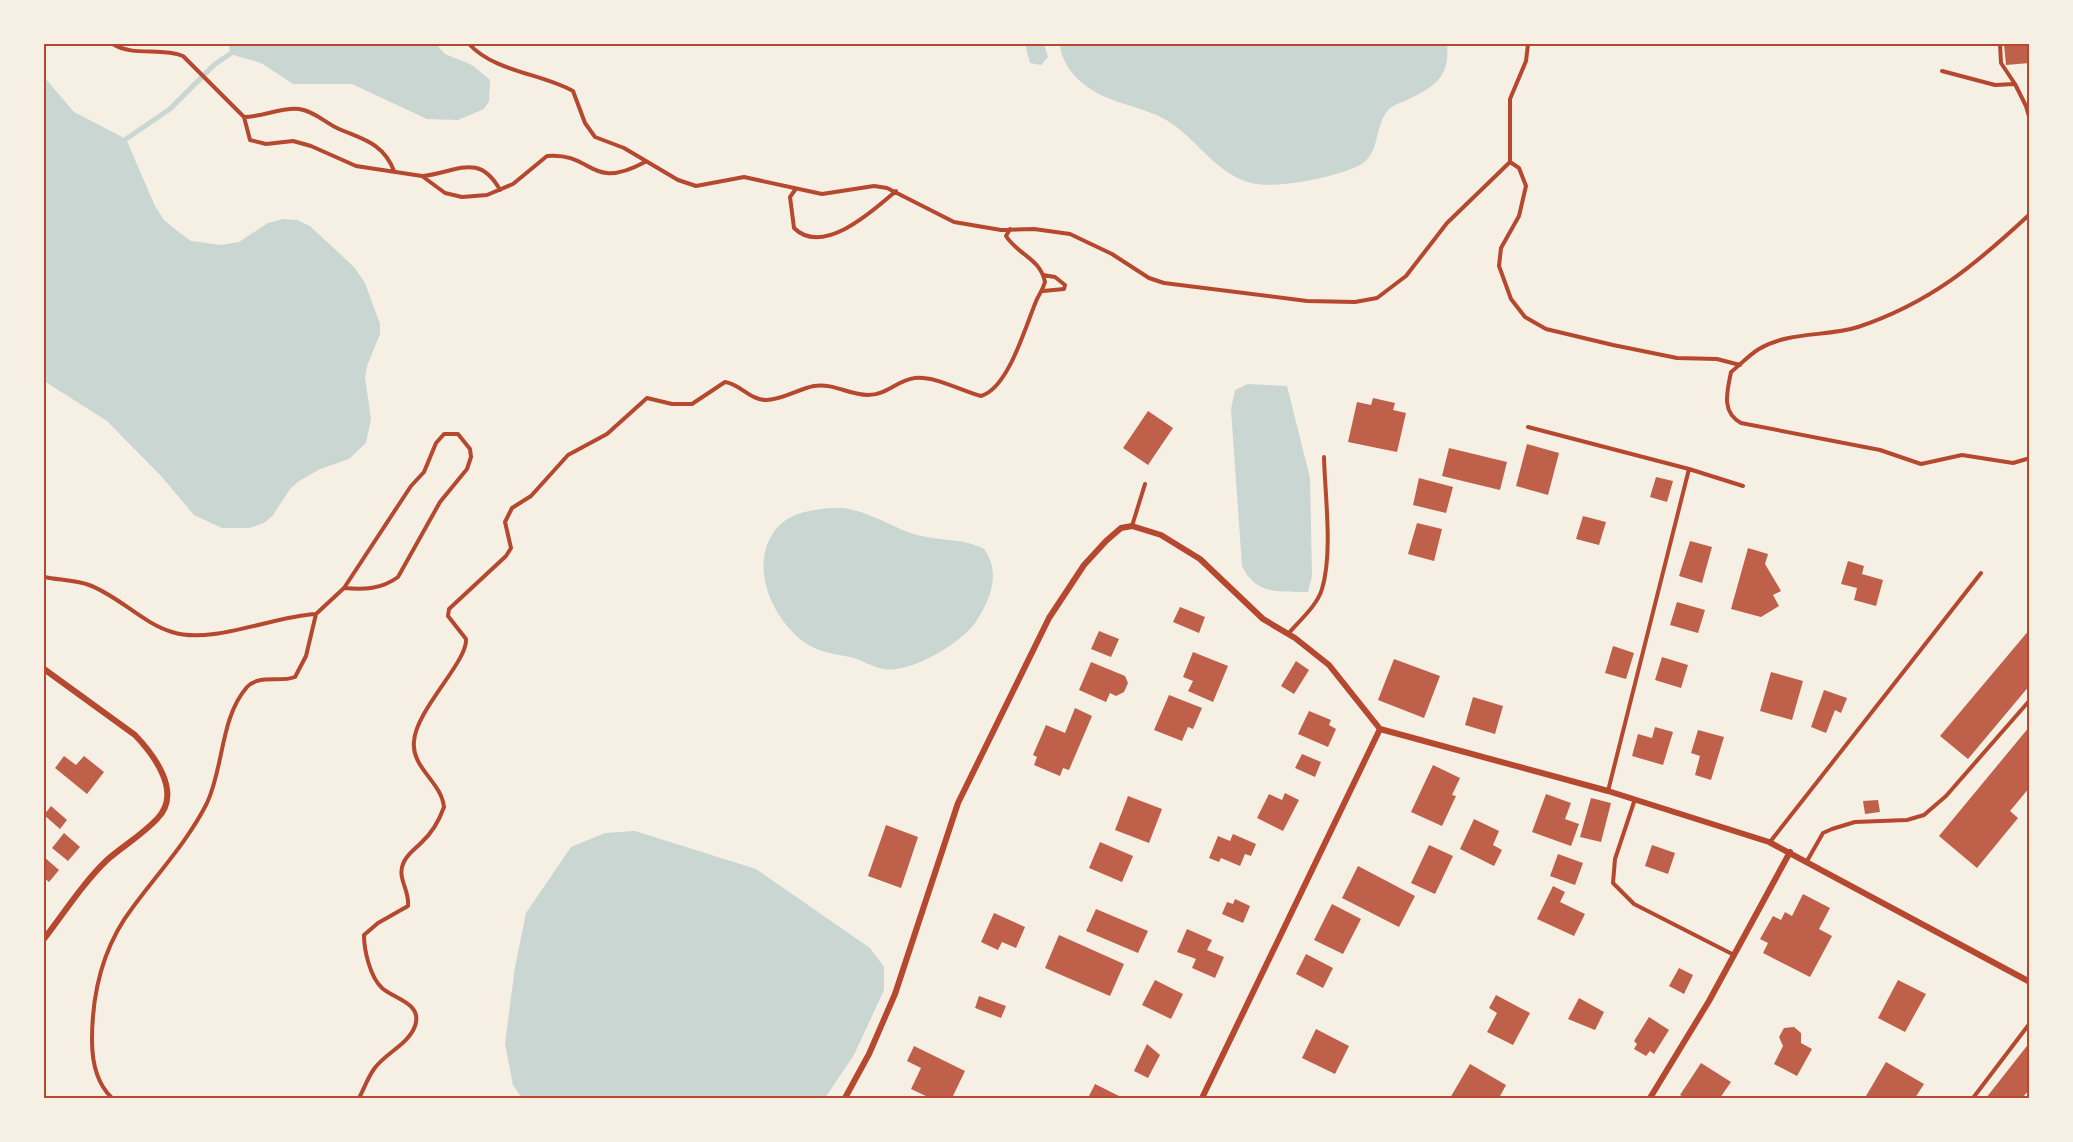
<svg xmlns="http://www.w3.org/2000/svg" width="2073" height="1142" viewBox="0 0 2073 1142" font-family="'Work Sans',sans-serif">
	<rect width="100%" height="100%" fill="#f6efe4"/>
	<path fill="#c9d6d2" d="M229,44H436L445,54L472,65L490,80L489,101L484,109L458,120L427,119L352,84H293L261,63L230,54Z
		M1025,44H1044L1048,57L1041,65L1030,63Z
		M1060,44H1447C1450,77 1435,87 1407,100C1401,103 1395,104 1390,108C1373,124 1382,155 1358,166C1335,177 1281,188 1256,184C1219,178 1198,140 1168,121C1139,104 1103,104 1078,79C1068,70 1061,57 1060,44Z
		M44,77L74,112L126,139L155,206L164,220L176,230L191,241L221,245L239,242L268,223L283,219L297,220L310,226L354,267L365,283L380,324V334L367,366L365,378L371,419L366,443L349,459L320,469L299,481L290,489L273,515L264,523L250,528H222L194,515L162,477L107,421L44,381Z
		M1248,384L1287,386L1310,478L1312,576L1308,592C1280,591 1256,596 1242,566L1231,409L1235,390Z
		M843,508C871,512 891,527 917,535C940,541 963,538 984,549C1001,572 991,598 977,620C964,642 910,674 884,669C872,667 862,660 850,657C832,654 813,651 799,638C770,613 749,564 776,529C791,510 822,508 843,508Z
		M635,831L756,869L870,948L884,967V990L854,1055L825,1098H522L513,1085L505,1044L515,967L526,913L571,847L605,833Z"/>
	<g fill="none" stroke-linecap="round" stroke-linejoin="round">
		<path stroke="#c9d6d2" stroke-width="5" d="M126,139L170,109L215,64L230,54"/>
	</g>
	<path fill="#bf614a" d="M2004,44H2030V63L2006,65Z
		M1373,398L1395,403L1393,410L1406,413L1397,452L1348,442L1357,402L1371,405Z
		M1148,411L1173,428L1148,465L1123,448Z
		M1527,444L1559,453L1548,495L1516,486Z
		M1449,448L1507,462L1500,490L1442,476Z
		M1656,477L1673,481L1667,502L1650,497Z
		M1419,478L1453,487L1446,513L1413,505Z
		M1583,516L1606,522L1599,545L1576,539Z
		M1417,523L1442,529L1434,561L1408,554Z
		M1690,541L1712,547L1702,583L1679,576Z
		M1748,548L1768,554L1765,564L1781,591L1773,595L1779,606L1761,617L1731,609Z
		M1848,561L1864,566L1862,574L1883,580L1876,606L1854,600L1857,588L1841,584Z
		M1677,602L1705,610L1698,633L1670,625Z
		M1180,607L1205,617L1199,633L1173,622Z
		M2030,629V685L1968,759L1940,736Z
		M1099,631L1119,639L1111,657L1091,649Z
		M1613,646L1634,653L1626,679L1605,673Z
		M1193,652L1228,666L1213,702L1188,691L1193,681L1183,677Z
		M1662,657L1688,665L1681,688L1655,680Z
		M1394,659L1440,676L1424,718L1378,700Z
		M1296,661L1309,670L1294,694L1281,686Z
		M1091,662L1125,676L1128,683L1124,692L1116,696L1110,693L1106,702L1079,690Z
		M1771,672L1803,681L1792,720L1760,711Z
		M1824,690L1847,698L1841,713L1835,710L1826,733L1811,727Z
		M1169,695L1202,708L1193,729L1188,727L1182,741L1154,730Z
		M1473,697L1503,706L1495,734L1465,725Z
		M1075,708L1092,716L1069,770L1063,768L1060,776L1034,765L1037,757L1033,755L1046,725L1065,733Z
		M1309,711L1331,720L1329,725L1336,729L1328,747L1298,734Z
		M2030,726V787L2010,811L2018,818L1977,868L1939,836Z
		M1655,727L1673,732L1663,765L1632,756L1638,734L1652,738Z
		M1698,730L1724,737L1711,780L1695,775L1700,756L1691,753Z
		M1302,754L1321,762L1315,777L1295,768Z
		M64,756L76,765L84,756L104,772L87,794L55,768Z
		M1433,765L1460,778L1452,795L1456,796L1442,826L1411,812Z
		M1285,793L1299,800L1283,831L1257,818L1269,794L1282,800Z
		M1546,794L1571,803L1565,819L1579,824L1571,846L1532,832Z
		M1128,796L1162,809L1149,843L1115,830Z
		M1591,798L1611,803L1601,842L1580,837Z
		M1878,800L1880,812L1865,814L1863,801Z
		M51,806L67,820L60,829L44,815Z
		M1474,819L1499,831L1493,845L1502,850L1494,866L1460,849Z
		M886,825L918,837L901,888L868,876Z
		M64,833L80,847L68,861L52,848Z
		M1233,834L1256,844L1251,856L1245,854L1240,866L1221,858L1219,862L1209,858L1218,836L1230,841Z
		M1100,842L1133,856L1122,882L1089,868Z
		M1429,845L1453,856L1435,894L1411,883Z
		M1652,845L1675,853L1668,874L1645,866Z
		M1558,854L1583,863L1575,885L1550,876Z
		M44,857L59,870L49,882L44,878Z
		M1358,866L1415,896L1399,927L1342,898Z
		M1553,886L1565,892L1560,902L1585,914L1574,936L1537,919Z
		M1803,894L1830,908L1819,929L1832,936L1810,977L1763,953L1768,943L1760,939L1773,916L1781,920L1785,912L1792,916Z
		M1235,899L1250,906L1243,923L1222,914L1227,902L1233,904Z
		M1332,904L1361,919L1343,954L1314,940Z
		M1096,909L1148,931L1138,953L1086,931Z
		M994,913L1025,927L1016,948L1002,942L998,950L981,942Z
		M1187,929L1212,940L1207,950L1224,957L1215,978L1192,968L1196,959L1177,952Z
		M1059,935L1124,964L1110,996L1045,968Z
		M1306,954L1333,968L1323,988L1296,974Z
		M1679,968L1693,975L1684,994L1669,986Z
		M1155,980L1183,994L1171,1019L1142,1005Z
		M1898,980L1926,994L1905,1032L1878,1018Z
		M1496,995L1530,1013L1513,1045L1487,1032L1497,1013L1489,1008Z
		M979,996L1006,1006L1001,1018L975,1008Z
		M1579,998L1604,1012L1595,1030L1568,1019Z
		M1649,1017L1669,1030L1654,1054L1650,1051L1646,1056L1634,1049L1637,1044L1634,1041Z
		M1794,1027L1801,1033V1043L1812,1049L1797,1076L1774,1064L1783,1046L1779,1037L1784,1028Z
		M1316,1029L1349,1046L1335,1074L1302,1058Z
		M2030,1042V1089L2022,1098H1986Z
		M1147,1044L1160,1055L1148,1078L1134,1071Z
		M914,1046L965,1071L952,1098H930L911,1089L921,1068L907,1061Z
		M1886,1062L1924,1084L1915,1098H1871L1866,1096Z
		M1701,1063L1731,1082L1720,1098H1686L1680,1095Z
		M1470,1064L1506,1085L1499,1098H1450Z
		M1095,1084L1119,1096L1118,1098H1088Z"/>
	<g fill="none" stroke-linecap="round" stroke-linejoin="round">
		<path stroke="#b5482f" stroke-width="4" d="M113,44C133,57 161,47 183,56L244,117L250,140L266,144L293,141L311,146L356,166L422,176L445,193L462,197L487,195L513,184L547,156C594,152 589,192 645,162
			M469,44C495,72 540,73 573,91L585,123L595,137L624,148L678,180L696,186L744,177L822,194L874,186L887,188L954,222L1001,230L1034,229L1070,234L1112,254L1149,278L1164,283L1307,301L1355,302L1377,298L1406,276L1447,223L1510,162V99L1526,61L1528,44
			M1942,71L1995,85L2015,84L2001,63L2000,44
			M2015,84L2026,106L2030,120
			M244,117C263,117 281,107 299,109C314,111 324,122 337,128C361,139 383,142 394,171
			M1510,162L1519,168L1526,186L1519,216L1501,248L1499,266L1511,299L1525,317L1546,329L1613,345L1677,358L1717,359L1740,365
			M423,176C457,172 479,152 500,190
			M795,190L790,197L794,228C823,257 874,210 896,191
			M2030,214C1975,265 1930,303 1858,327C1826,337 1789,331 1759,349C1749,355 1740,365 1731,372C1727,392 1721,412 1741,423L1880,450L1921,464L1962,455L2013,463L2030,458
			M1043,291L1064,289L1065,285L1055,277L1043,275
			M1528,427L1689,469L1608,791
			M1689,469L1743,486
			M1132,526L1145,484
			M44,577C58,580 75,580 89,585C119,596 142,623 172,632C212,645 273,616 316,614
			M1288,634C1299,621 1317,606 1322,589C1333,552 1325,497 1324,457
			M1635,799L1615,859L1613,883L1634,904L1734,955
			M1770,842L1981,573
			M1807,861L1823,833L1832,829L1855,822L1907,820L1924,815L1946,796L2030,700
			M112,1098C96,1083 92,1061 92,1040C92,992 103,946 133,907C158,873 188,841 207,803C224,767 220,718 247,687C259,674 280,683 295,677L306,656L316,614L344,588L411,486L424,472L436,443L444,434H458L470,449L471,457L467,469L440,502L398,577C382,589 364,590 344,588
			M359,1098C364,1089 367,1079 374,1069C385,1053 408,1045 415,1026C423,1003 394,999 382,988C370,977 364,950 364,935L378,923L408,906C410,891 397,878 403,864C406,855 414,850 421,843C432,833 439,821 444,807C441,781 411,768 414,741C416,710 468,661 466,639L448,616L449,609L506,556L511,548L505,522L512,508L531,496L568,455L607,434L647,398L672,404H692L725,382C740,384 750,400 766,400C782,400 798,389 814,386C834,383 849,395 868,395C887,395 897,380 915,378C936,376 961,391 981,396C1009,388 1026,324 1037,299C1040,293 1043,289 1045,282C1040,258 1018,255 1006,236L1010,229
			M1973,1098L2030,1023"/>
		<path stroke="#b5482f" stroke-width="6" d="M44,669L135,735C154,755 183,793 157,819C142,835 123,846 107,860C83,883 64,913 44,939
			M845,1098L869,1054L895,994L958,803L1049,618L1084,565L1106,541L1121,528L1132,526L1161,535L1200,559L1263,619L1295,638L1329,665L1380,729L1608,791L1769,842L2030,982
			M1202,1098L1380,729
			M1650,1098L1709,1001L1790,852"/>
	</g>
	<rect width="2073" height="1142" fill="none" stroke="#f6efe4" stroke-width="90"/>
	<rect x="45" y="45" width="1983" height="1052" fill="none" stroke="#b5482f" stroke-width="2"/>
</svg>
